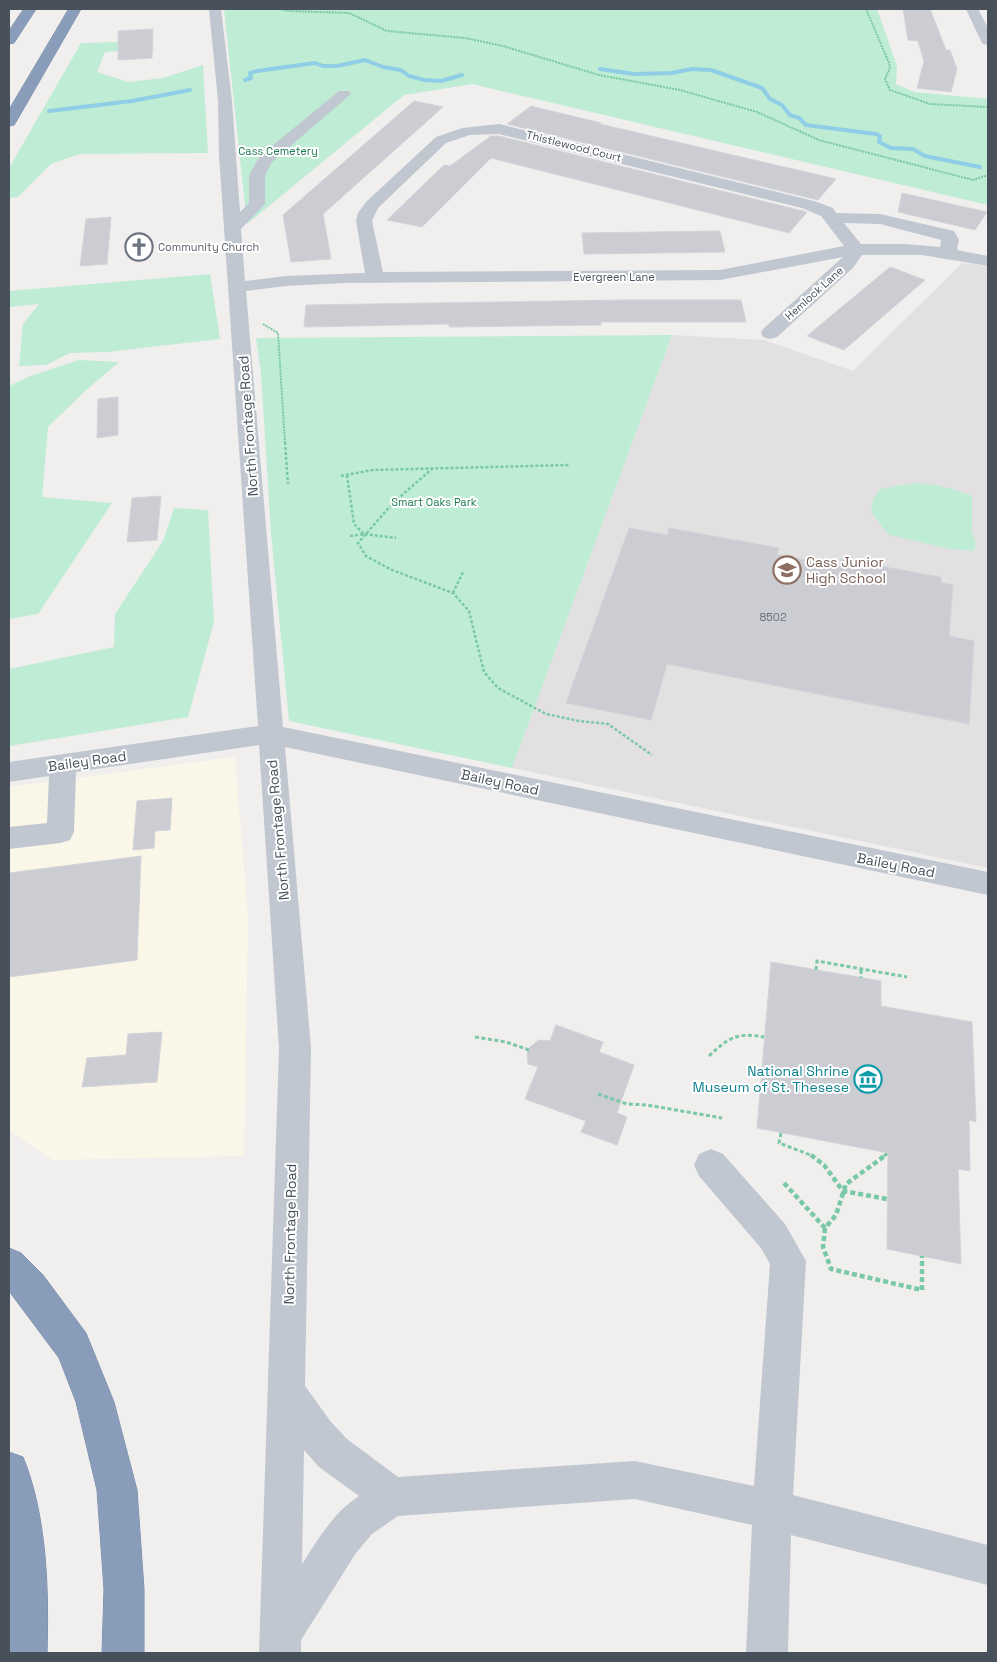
<svg xmlns="http://www.w3.org/2000/svg" width="997" height="1662" viewBox="0 0 997 1662" font-family="'Space Grotesk',sans-serif">
	<rect width="100%" height="100%" fill="#f1eeee"/>
	<path fill="#fbf7e8" d="M235,757L248,919L244,1156L52,1160L9,1130V787Z"/>
	<path fill="#e2e0e0" d="M962,263L988,266V868L512,768L672,335L764,340L853,371Z"/>
	<path fill="#bfecd4" d="M224,9H877L897,66L896,84L914,92L988,99V205L472,84L404,95L247,224Z
		M147,41L155,49L105,52L97,72L128,82L163,78L203,65L208,153L80,154L51,164L18,197L9,198V168L81,43Z
		M210,274L220,339L107,352L70,353L46,365L19,366L23,324L39,304L9,307V291Z
		M672,335L512,768L289,721L271,533L261,373L256,338Z
		M79,360L119,362L84,392L48,427L42,497L112,503L38,614L9,619V386L28,377Z
		M915,483C936,484 953,488 972,496V532L976,543L974,551L950,549L889,535L871,512L873,500L880,489Z
		M174,508L208,510L214,622L188,717L9,746V669L114,647L115,614L163,541Z"/>
	<g fill="none" stroke-linecap="round" stroke-linejoin="round">
		<path stroke="#8fcee6" stroke-width="4" d="M600,69L634,74L672,73L692,69L711,70L762,88L770,99L782,105L790,115L799,118L806,125L876,134L880,136L879,142L891,148L913,149L925,156L980,167
			M245,80L251,78L250,73L257,71L315,63L323,66H337L365,60L383,67L401,70L409,76L425,80L441,81L462,75
			M49,111L132,101L190,90"/>
	</g>
	<path fill="#cccdd3" stroke="#d3d4d9" d="M903,9H930L946,50H950L957,69L951,92L917,88L924,61L918,41L908,40Z
		M153,29L152,58L118,60V31Z
		M414,101L443,107L323,214L331,259L291,262L283,215Z
		M531,106L601,123L600,124L836,179L818,200L507,124Z
		M491,136H499L807,212L789,233L491,158L422,227L387,220L444,165L450,166Z
		M902,193L987,212L975,230L898,212Z
		M111,217L107,264L80,266L86,219Z
		M720,231L725,252L584,254L582,233Z
		M890,267L925,280L844,350L807,336Z
		M621,300H741L746,322H601V325L449,327V324L304,327L306,305Z
		M118,397V435L97,438L98,399Z
		M161,496L157,540L127,542L132,498Z
		M629,528L667,535L669,528L779,548L777,555L840,566L841,559L940,577L942,583L953,585L949,636L974,641L969,724L667,664L651,720L566,703Z
		M172,798L170,830L155,831L154,848L133,850L137,801Z
		M141,856L137,960L9,977V873Z
		M771,962L881,981V1006L972,1022L976,1122L969,1120L970,1171L958,1169L961,1264L887,1249L888,1153L757,1128Z
		M556,1025L603,1042L599,1052L634,1065L617,1113L627,1117L617,1145L581,1132L586,1121L525,1099L538,1067L528,1064L527,1053L530,1047L539,1040L550,1041Z
		M162,1032L157,1082L82,1087L87,1058L126,1055L128,1034Z"/>
	<g fill="none" stroke-linecap="round" stroke-linejoin="round">
		<g stroke="#7488a6" stroke-width="1">
			<path id="highway" d="M24,9H36L14,43L9,44V31Z
				M69,9H81L16,122L14,125L9,126V110Z
				M9,1248L21,1253L43,1275L86,1333L114,1402L137,1490L144,1589V1653H102L104,1589L97,1490L76,1402L59,1358L9,1291Z
				M9,1452L23,1457C47,1515 49,1591 47,1653H9Z"/>
		</g>
		<path stroke="#79c8a7" stroke-width="2" stroke-dasharray="2 1" stroke-linecap="butt" d="M281,9L288,11L349,13L387,31L465,38L503,46L599,75L680,90L757,112L819,140L973,180L988,175
			M866,9L889,63L890,68L885,79L890,90L930,104L988,107
			M263,324L278,333L285,443"/>
		<path stroke="#79c8a7" stroke-width="2.5" stroke-dasharray="3 2" stroke-linecap="butt" d="M285,442L288,484
			M433,468L393,503L358,543L366,556L392,570L453,593L469,611L484,672L498,688L546,714L579,721L608,724L652,755
			M347,475L354,524L364,534
			M341,476L372,470L570,465
			M350,536L364,534L396,538
			M453,593L463,572"/>
		<path stroke="#79c8a7" stroke-width="3" stroke-dasharray="4 2.5" stroke-linecap="butt" d="M816,970L817,961L907,977
			M861,970V978
			M475,1037L506,1042L529,1050
			M709,1056C728,1038 737,1032 764,1037
			M598,1094L627,1104L647,1105L722,1118
			M781,1133L779,1143L813,1156
			M884,1156L888,1153"/>
		<path stroke="#79c8a7" stroke-width="4.5" stroke-dasharray="5 3" stroke-linecap="butt" d="M811,1155L824,1165L843,1191L887,1199
			M784,1183L825,1228L836,1215L846,1184L886,1155
			M825,1228L823,1247L831,1269L922,1290V1256"/>
		<path fill="#c0c7d0" fill-rule="evenodd" d="M209,9H221L232,101L240,212L249,203V175L260,156L339,91H349L351,94L272,162L265,175V204L241,229L245,281L286,276L365,273L356,221L358,213L366,202L436,137L462,128L499,124L814,201L833,208L836,213L880,214L954,231L959,240L957,250L988,256V266L922,255H862L853,268L777,337L770,339L763,337L761,333L763,329L843,257L720,280L345,283L286,286L246,291L283,727L988,872V895L285,747L311,1048L305,1386L331,1422L347,1439L398,1477L635,1461L754,1486L770,1264L761,1248L699,1176L694,1165L699,1154L711,1149L723,1154L785,1224L806,1261L793,1495L988,1545V1585L791,1535L788,1653H746L752,1525L635,1499L398,1516L372,1534L356,1553L301,1640V1653H259L279,1048L259,745L76,772L74,832L70,840L60,843L9,849V827L47,823L49,776L9,782V762L258,726L219,155L218,101ZM499,134L802,208L821,216L844,246L720,270L383,272L372,221L378,208L446,143L470,135ZM844,223L880,224L941,240L940,247L905,244H861ZM304,1450L319,1467L359,1496C333,1513 319,1538 302,1564Z
			M966,9H978L988,28V45L983,44L981,41Z"/>
		<use href="#highway" fill="#899dba" fill-rule="evenodd"/>
	</g>
	<defs>
		<g id="church-ring" transform="scale(1.4375)"><circle r="9.5" fill="#fff" stroke="#6b7280" stroke-width="1.5"/><path d="M-1.2-6h2.4v3.5h3.3v2.4h-3.3V6h-2.4V-.1h-3.3v-2.4h3.3Z" fill="#6b7280"/></g>
		<g id="school-ring" transform="scale(1.4375)"><circle r="9.5" fill="#fff" stroke="#8d6e63" stroke-width="1.5"/><path d="M0-5L7-2L0 1L-7-2ZM-4 1L0 2.5L4 1V4Q0 6-4 4Z" fill="#8d6e63"/></g>
		<g id="museum-ring" transform="scale(1.4375)"><circle r="9.5" fill="#fff" stroke="#0f9aa8" stroke-width="1.5"/><path d="M0-6L6-3V-2H-6V-3ZM-5-1h2V3h-2ZM-1-1h2V3h-2ZM3-1h2V3H3ZM-6 4H6V6H-6Z" fill="#0f9aa8"/></g>
	</defs>
	<g fill-rule="evenodd">
		<use href="#church-ring" x="139" y="247"/>
		<use href="#school-ring" x="787" y="570"/>
		<use href="#museum-ring" x="868" y="1079"/>
	</g>
	<g text-anchor="middle" dominant-baseline="central" stroke-width="4" stroke-linejoin="round" paint-order="stroke">
		<g font-size="11" fill="#48505b" stroke="#fff">
			<text transform="translate(574 146) rotate(14)">Thistlewood Court</text>
			<text x="614" y="277">Evergreen Lane</text>
			<text transform="translate(814 293) rotate(-42)">Hemlock Lane</text>
		</g>
		<g font-size="11" fill="#1c7851" stroke="#fff">
			<text x="278" y="151">Cass Cemetery</text>
			<text x="434" y="502">Smart Oaks Park</text>
		</g>
		<g font-size="11" fill="#5b616d" stroke="#fff" text-anchor="start">
			<text x="158" y="247">Community Church</text>
		</g>
		<g font-size="11" fill="#696f79">
			<text x="773" y="617">8502</text>
		</g>
		<g font-size="14" fill="#48505b" stroke="#fff">
			<text transform="translate(248 426) rotate(-94)">North Frontage Road</text>
			<text transform="translate(87 761) rotate(-8)">Bailey Road</text>
			<text transform="translate(500 782) rotate(12)">Bailey Road</text>
			<text transform="translate(278 830) rotate(-95)">North Frontage Road</text>
			<text transform="translate(896 865) rotate(11)">Bailey Road</text>
			<text transform="translate(290 1234) rotate(-89)">North Frontage Road</text>
		</g>
		<g font-size="14" fill="#785e54" stroke="#fff" text-anchor="start">
			<text x="806" y="562">Cass Junior<tspan x="806" dy="16">High School</tspan></text>
		</g>
		<g font-size="14" fill="#0d838f" stroke="#fff" text-anchor="end">
			<text x="849" y="1071">National Shrine<tspan x="849" dy="16">Museum of St. Thesese</tspan></text>
		</g>
	</g>
	<rect width="997" height="1662" fill="none" stroke="#48505b" stroke-width="20"/>
</svg>
